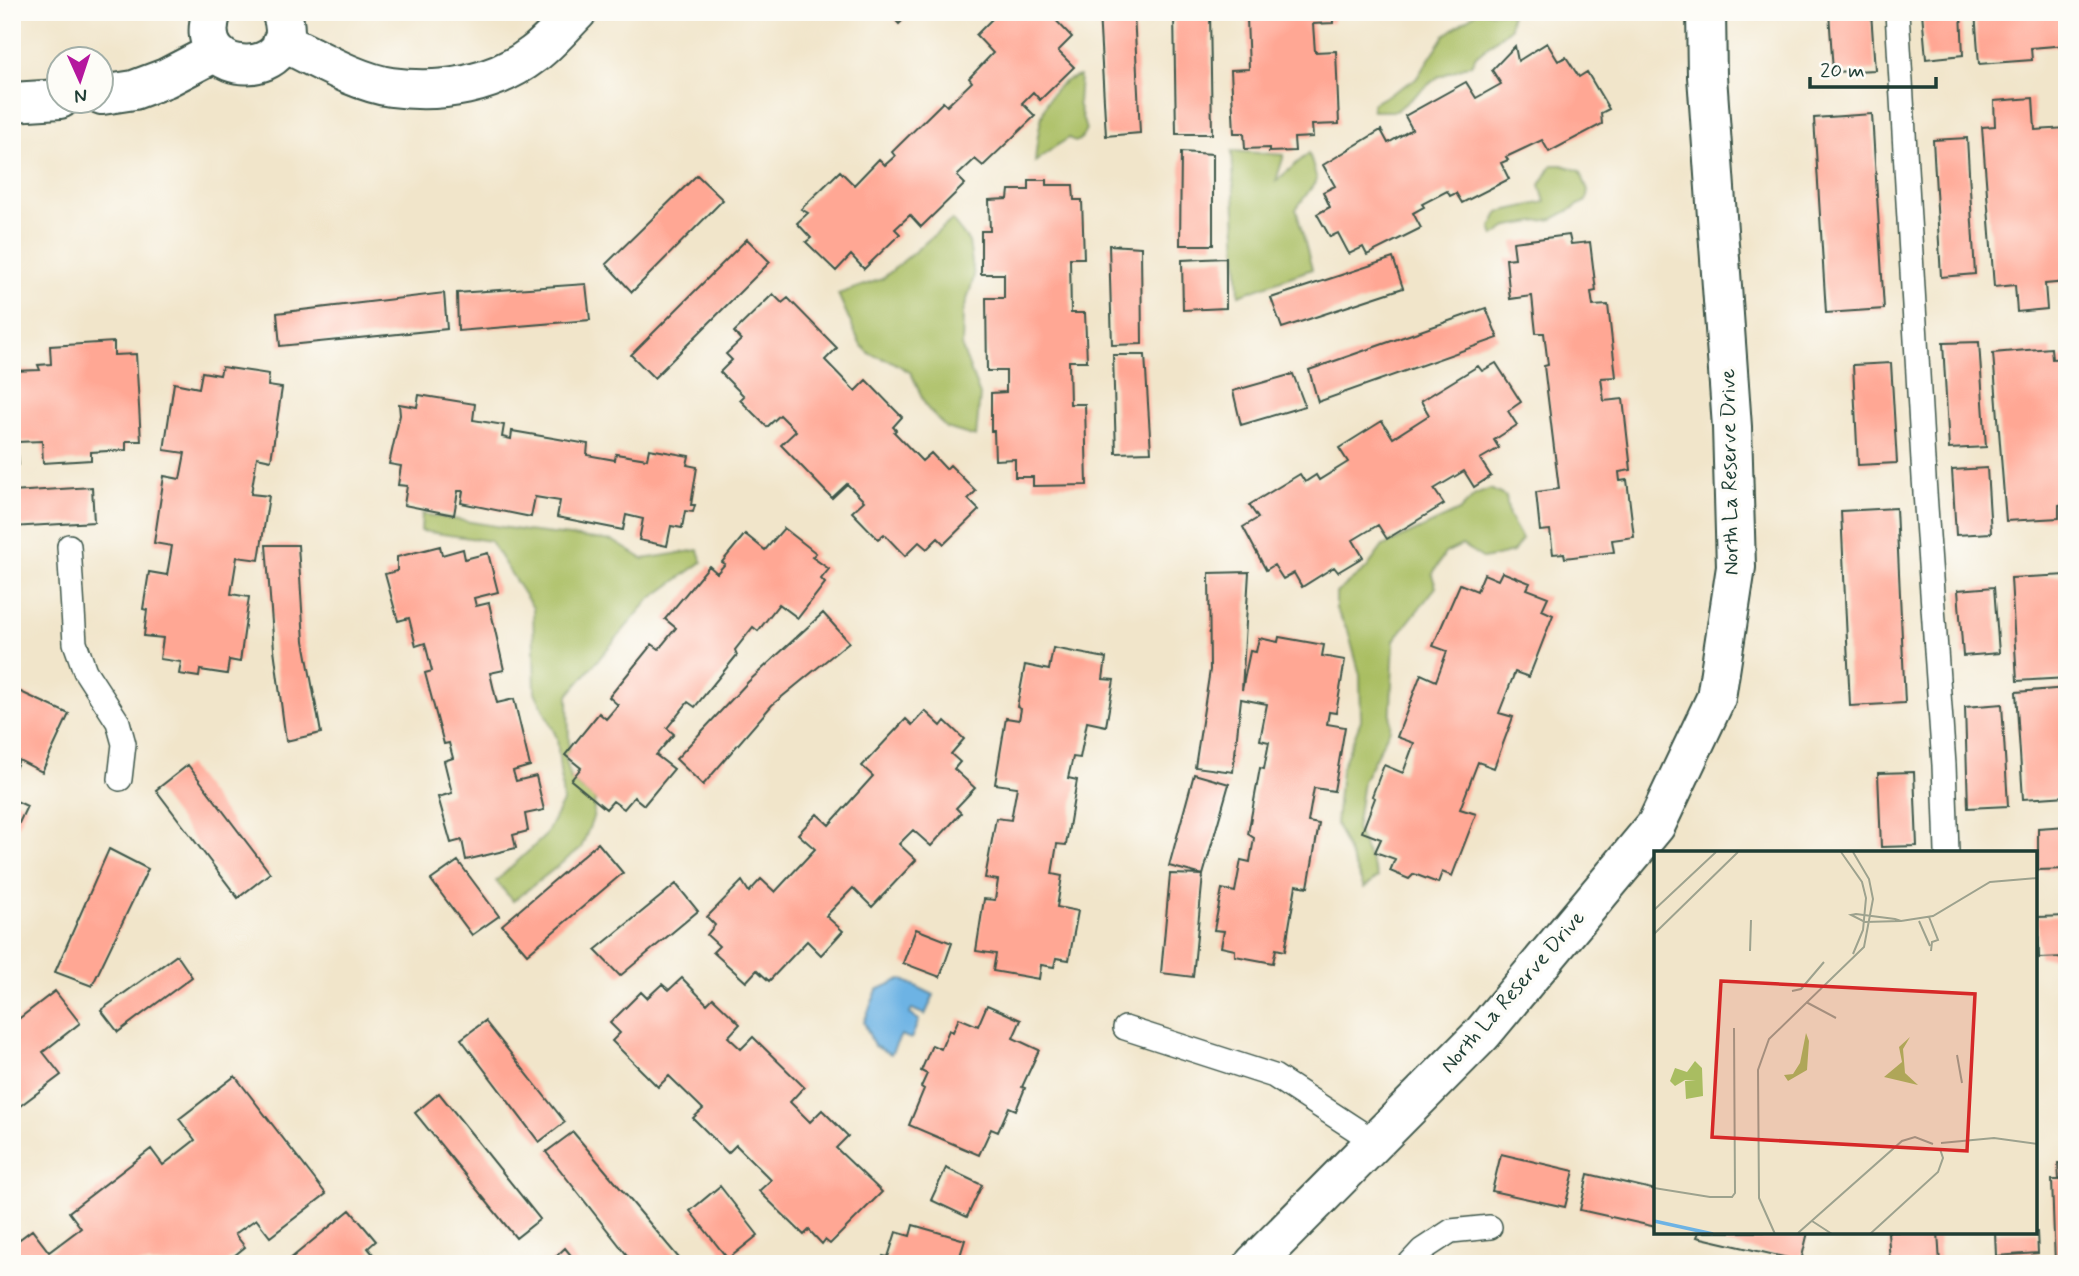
<svg xmlns="http://www.w3.org/2000/svg" width="2079" height="1276" viewBox="0 0 2079 1276" font-family="Mynerve,sans-serif">
	<rect width="100%" height="100%" fill="#fdfcf7"/>
	<filter id="ink" filterUnits="userSpaceOnUse"><feTurbulence type="fractalNoise" baseFrequency=".0143" numOctaves="2"/><feDisplacementMap in="SourceGraphic" scale="14" xChannelSelector="R" yChannelSelector="G"/><feConvolveMatrix kernelMatrix="1 2 1 2 8 2 1 2 1" color-interpolation-filters="sRGB"/></filter>
	<filter id="wash" filterUnits="userSpaceOnUse"><feTurbulence type="fractalNoise" baseFrequency=".00686" numOctaves="4" result="noise"/><feDisplacementMap in="SourceGraphic" scale="28" xChannelSelector="R" yChannelSelector="G"/><feGaussianBlur stdDeviation="1.57" result="paint"/><feColorMatrix in="noise" values="0 0 0 0 0 0 0 0 0 0 0 0 0 0 0 0 0 1.4 0 .05"/><feComposite in="paint" operator="in"/></filter>
	<g filter="url(#wash)">
		<rect width="100%" height="100%" fill="#f1e5ca"/>
		<path fill="#a9bd61" stroke="#647d4a" stroke-width="2" d="M1477,12H1511L1510,28L1476,56L1472,64L1438,77L1396,111H1373L1372,104L1416,79L1445,35Z
			M1080,76L1078,103L1086,130L1080,140L1075,142L1069,138L1053,148L1035,162C1038,130 1041,83 1080,76Z
			M1232,151L1284,155L1276,181L1309,153L1317,180L1296,209L1312,269L1239,295Z
			M1552,165H1562L1580,171L1588,190L1586,201L1553,219L1509,226L1494,236L1491,227L1499,212L1545,202L1540,185Z
			M952,220L969,242L974,277L963,313L962,348L980,395L976,437L946,428L927,408L911,373L893,362L870,354L860,344L838,294L882,279Z
			M1490,489L1506,497L1509,516L1522,539L1513,552L1484,559L1462,545L1445,553L1432,575L1436,587L1394,640L1390,729L1363,781L1356,829L1378,877L1364,888L1336,824L1341,770L1361,720L1360,675L1348,631L1336,609V593L1366,569L1383,546L1459,511L1475,495Z
			M422,514L526,531L613,541L643,559L698,550L702,562L649,600L568,695L569,750L565,756L571,780L595,799L593,818L581,848L513,901L496,881L545,836L563,802L557,738L535,692L533,608L490,541L421,531Z"/>
		<path fill="#6db3e4" stroke="#46788c" stroke-width="2" d="M901,979L934,995L925,1015L912,1009L910,1014L919,1020L911,1039L901,1035L891,1054L874,1046L864,1022L877,990Z"/>
		<g id="blocks">
			<path fill="#ffa794" d="M888,12H911L899,24Z
				M999,12H1048L1072,37L1058,51L1074,67L1040,100L1033,92L1022,103L1035,116L983,166L975,159L957,176L965,184L921,227L910,215L895,229L900,234L864,269L851,255L836,271L806,242L811,238L797,223L808,213L801,209L840,171L854,185L879,159L885,165L895,156L892,152L943,102L947,106L972,82L969,78L993,53L976,35Z
				M1099,12H1134L1140,133L1106,136Z
				M1174,12H1210L1212,134H1176Z
				M1231,12H1333V23L1313,24L1315,52L1336,51L1339,124L1312,125L1313,137L1294,138L1295,151L1269,152V148L1245,149L1244,133H1234L1231,70L1249,69L1247,18L1231,19Z
				M1829,12H1871L1875,70L1833,72Z
				M1922,12H1961L1963,55L1926,59Z
				M1975,12H2067V45L2031,48L2032,60L1979,64Z
				M1547,43L1558,61L1566,57L1579,77L1587,72L1609,109L1601,113L1602,124L1549,152L1542,140L1506,157L1508,160L1501,163L1509,179L1462,203L1456,193L1450,196L1447,191L1422,204L1424,207L1413,213L1421,228L1367,255L1363,247L1349,254L1338,233L1330,237L1317,214L1330,207L1323,192L1335,186L1323,165L1381,130L1388,143L1412,129L1405,116L1466,82L1476,98L1501,84L1492,70L1515,46L1518,61Z
				M2033,98L2035,130L2067,128V282L2045,284L2047,309L2017,312L2015,285L1994,287L1982,127L1995,126L1994,101Z
				M1872,114L1884,309L1826,313L1814,118Z
				M1967,138L1975,274L1941,277L1933,140Z
				M1181,152L1213,154V245H1180Z
				M697,175L723,200L632,292L606,264Z
				M1029,180H1047V185H1073L1074,200H1082L1084,258H1070L1071,313H1085L1087,361H1069L1070,404H1085L1087,485L1033,486V477H1015V459L995,460L994,431H991V393L1006,392V371H987L986,298H1004V274H981V231H990L989,200L1008,199L1009,190H1029Z
				M1569,235L1571,244L1590,242L1596,291L1591,292L1593,306L1608,305L1616,377L1601,378L1604,401L1623,399L1631,470L1619,472L1620,481L1627,480L1634,537L1612,540L1614,552L1565,558L1564,553L1553,554L1550,530L1540,531L1536,492L1559,489L1544,366L1548,365L1544,333H1536L1532,296L1510,299L1506,259L1515,258L1513,242Z
				M747,239L770,262L654,378L631,355Z
				M1109,245L1141,247L1142,344L1112,345Z
				M1226,258V308L1183,310L1182,260Z
				M1393,258L1403,288L1282,328L1271,298Z
				M586,284L590,320L458,331L457,293Z
				M444,293L447,329L280,346L277,313Z
				M773,294L782,303L788,298L837,348L825,360L855,391L866,380L902,417L893,427L896,430L894,432L922,461L931,453L946,469L950,465L976,491L968,499L979,510L944,544L938,538L927,549L919,542L905,556L884,534L878,539L852,512L864,501L847,484L832,498L781,445L796,431L780,415L767,427L740,400L744,396L720,372L732,360L726,354L741,340L734,332Z
				M1486,308L1498,338L1318,402L1309,370Z
				M114,342V355L136,354L141,441H126V450L91,452V460L43,463L42,441L17,442L19,465L12,466V371L40,370L38,365L51,364L50,346Z
				M1979,342L1986,447L1949,449L1943,343Z
				M2051,348L2052,359L2067,358V504L2059,505V518L2006,521L1993,353Z
				M1113,355H1145L1151,452L1116,453Z
				M1496,363L1521,402L1508,411L1517,425L1494,440L1499,448L1480,459L1491,476L1474,487L1464,471L1434,489L1444,504L1387,539L1378,525L1353,540L1363,557L1338,572L1334,567L1302,587L1294,573L1283,579L1274,565L1266,570L1243,527L1258,518L1249,505L1300,474L1305,482L1316,475L1319,480L1348,462L1339,448L1382,421L1393,438L1429,415L1421,401L1478,366L1482,371Z
				M1891,363L1897,463L1858,465L1853,365Z
				M222,367L269,374L268,386L282,388L271,460L257,457L251,494L269,496L259,560L237,557L231,594L249,597L240,662L229,660L227,674L200,670L199,677L179,674L181,662L160,659L163,638L144,636L147,610L143,609L149,572L167,575L172,546L154,543L164,476L180,479L185,453L164,450L174,383L199,388L202,372L220,375Z
				M1293,374L1305,406L1241,425L1233,391Z
				M419,395L475,404L473,420L504,425L502,437L511,439L512,431L588,444L587,455L615,460L616,454L647,459L649,449L689,456L687,465L697,467L691,505H695L693,512L685,511L682,528L671,526L667,546L639,540L643,519L626,515L623,530L557,517L560,501L535,497L531,517L461,503L463,491H458L454,515L404,505L407,486L398,485L401,466L389,464L400,415L399,404L417,407Z
				M1987,468L1991,533L1956,535L1952,470Z
				M92,487L94,522L12,527V492Z
				M1896,508L1905,703L1850,706L1841,511Z
				M784,528L816,553L812,557L829,569L821,579L825,583L798,618L779,604L758,631L753,627L735,650L737,655L695,707L688,702L667,728L674,734L656,755L674,769L644,805L634,797L624,809L613,801L606,809L571,780L581,768L565,755L599,713L606,719L618,705L609,697L652,644L659,649L676,628L665,619L709,566L717,573L725,564L722,562L745,534L765,550Z
				M266,545H298L304,641L321,733L286,741L274,649Z
				M440,546L442,555L463,549L465,559L488,553L498,592L474,598L476,606L489,603L504,670L490,673L497,703L514,699L530,766L513,771L516,781L536,776L544,810L525,814L528,831L513,835L516,848L466,860L462,840L451,843L438,797L452,793L444,761L453,758L449,743L444,744L425,673L432,671L425,643L416,646L409,618L398,621L385,574L397,571V557Z
				M1249,572L1242,690L1250,651L1256,652L1259,638L1278,642L1279,637L1324,645L1322,656L1345,660L1336,713L1329,712L1327,724L1345,727L1334,791L1314,788L1308,822L1319,824L1308,887L1296,885L1285,951L1276,949L1273,963L1235,956V950L1221,947L1224,931L1214,930L1222,889L1235,892L1241,860L1250,862L1254,838L1248,834L1260,768L1264,769L1269,742L1260,740L1267,704L1241,699L1233,772L1195,767L1210,670L1209,573Z
				M1502,572L1530,583L1527,589L1548,597L1542,610L1553,615L1529,677L1515,672L1499,713L1513,717L1494,768L1478,762L1460,809L1476,814L1452,876L1442,872L1438,883L1414,874L1409,879L1390,871L1395,859L1375,852L1381,839L1362,832L1375,798L1372,796L1384,765L1403,773L1414,743L1397,737L1421,674L1436,681L1447,651L1433,646L1460,584L1477,591L1484,574L1498,580Z
				M2067,575V678L2017,681L2011,578Z
				M1994,587L1999,653L1963,656L1958,590Z
				M823,613L849,642L772,705L703,785L676,759L748,682Z
				M1053,648L1106,658L1103,679L1114,680L1106,726L1087,722L1080,758L1073,757L1068,778L1077,780L1066,845L1057,844L1052,874L1062,876L1057,907L1078,911L1069,960L1056,958L1054,967L1041,965L1039,979L993,971L996,954L976,951L984,899L995,900L998,880L985,878L996,818L1011,820L1017,787L995,784L1006,718L1019,720L1021,709L1017,707L1025,665L1049,670Z
				M12,688L69,714L42,772L19,760L12,775Z
				M2067,688V796L2023,799L2016,692Z
				M2002,704L2008,806L1968,808L1965,707Z
				M925,711L941,726L945,721L964,739L951,754L960,762L954,769L975,788L956,808L961,813L931,846L913,830L899,844L916,860L872,907L853,888L826,916L843,931L821,955L807,941L769,981L757,970L746,982L713,952L719,946L707,935L715,925L707,917L742,881L749,892L761,879L775,892L815,849L798,834L817,814L829,825L873,776L862,766L906,719L912,725Z
				M188,765L270,873L238,898L156,790Z
				M1914,772L1917,846L1881,847L1878,773Z
				M1194,774L1229,784L1203,875L1169,866Z
				M12,799L27,806L12,838Z
				M2067,826V869L2038,870V828Z
				M598,843L623,873L527,954L502,925Z
				M109,849L148,869L92,986L55,972Z
				M458,861L499,916L472,935L431,880Z
				M1170,874L1203,875L1193,977L1161,973Z
				M676,884L698,911L620,976L595,950Z
				M2067,916V957L2039,958L2038,917Z
				M916,929L952,943L940,977L903,963Z
				M177,955L192,977L118,1032L101,1010Z
				M2061,974H2067V1026H2065Z
				M682,978L707,1004L713,998L740,1024L728,1037L741,1049L753,1037L804,1087L790,1102L810,1122L822,1110L848,1136L836,1148L882,1192L830,1244L825,1240L822,1244L809,1230L804,1235L759,1191L771,1180L736,1145L728,1153L693,1118L703,1109L669,1076L658,1087L612,1041L620,1033L610,1023L641,992L647,998L662,984L669,990Z
				M55,991L80,1023L43,1052L61,1075L12,1112V1024Z
				M987,1005L1021,1020L1013,1038L1039,1050L1022,1087L1025,1088L1016,1110L1009,1107L998,1132L991,1129L979,1155L909,1125L924,1089L921,1087L927,1074L921,1071L932,1045L941,1049L949,1030L953,1032L959,1018L978,1026Z
				M485,1021L565,1122L539,1142L461,1039Z
				M235,1076L326,1194L270,1237L256,1219L235,1234L245,1247L224,1264H12V1245L32,1230L49,1252L81,1228L69,1212L151,1149L163,1165L195,1140L179,1119Z
				M439,1093L540,1219L516,1238L415,1113Z
				M573,1132L684,1264H634L546,1152Z
				M1501,1154L1574,1171L1565,1207L1492,1191Z
				M2058,1163H2067V1264H2055L2052,1180H2059Z
				M946,1168L982,1185L967,1217L931,1200Z
				M1588,1174L1656,1190V1227L1580,1210Z
				M720,1186L758,1235L728,1259L690,1211Z
				M350,1210L376,1241L368,1248L381,1264H284Z
				M913,1225L965,1240L960,1256L974,1261L973,1264H880L883,1256L888,1257L896,1232L910,1236Z
				M1699,1232H1808L1801,1261L1697,1237Z
				M1888,1232H1938L1940,1264H1890Z
				M1995,1232H2037L2038,1253L1996,1256Z
				M565,1248L578,1264H548Z"/>
		</g>
	</g>
	<g filter="url(#ink)">
		<use href="#blocks" fill-opacity="0" stroke="#3e564a" stroke-width="2"/>
		<g fill="none" stroke-linecap="round" stroke-linejoin="round">
			<g stroke="#3e564a" stroke-width="26">
				<path id="lane" d="M1897,12L1924,478L1944,765L1947,852
					M69,546L75,643L85,671L118,722L124,744L120,779
					M1125,1028L1274,1076L1375,1142
					M1409,1264L1422,1250L1451,1231L1490,1227"/>
			</g>
			<g stroke="#3e564a" stroke-width="42">
				<path id="street" d="M212,12C187,84 308,80 281,12
					M282,42C315,57 356,82 391,87C441,94 494,85 534,54C550,42 563,26 577,12
					M102,95L134,90L166,78L216,52
					M12,102L60,99"/>
			</g>
			<g stroke="#3e564a" stroke-width="42">
				<path id="secondary" d="M1254,1264L1482,1034L1656,825L1716,698L1736,567L1732,427L1707,76L1706,12"/>
			</g>
			<use href="#lane" stroke="#fff" stroke-width="23"/>
			<use href="#street" stroke="#fff" stroke-width="38"/>
			<use href="#secondary" stroke="#fff" stroke-width="38"/>
		</g>
	</g>
	<g text-anchor="middle" dominant-baseline="central" stroke-width="7" stroke-linejoin="round" paint-order="stroke">
		<g font-size="21" fill="#1f3d34" stroke="#fdfcf7">
			<text transform="translate(1730 472) rotate(-91)">North La Reserve Drive</text>
			<text transform="translate(1513 992) rotate(-49)">North La Reserve Drive</text>
		</g>
	</g>
	<g transform="translate(1654 851)">
		<rect width="383" height="383" fill="#f1e5ca"/>
		<path d="M152,182L155,190L153,219L134,230L130,224L139,223L146,212ZM256,186L249,198L251,222L264,234L230,226L248,211L245,196ZM41,210L48,217L49,245L32,248L31,230H42L31,229L21,235L16,230L21,217L33,221Z" fill="#a9bd61"/>
		<path fill="none" stroke="#6db3e4" stroke-width="3.5" d="M0,370L59,383"/>
		<path fill="none" stroke="#9da28e" stroke-width="2" d="M187,1L208,31L212,47L209,79L199,103M0,59L62,1M202,63L241,68L247,70L211,71L197,64ZM275,66L284,89L278,91L277,100M247,70L279,65L336,31L384,27M265,70L276,95M0,83L84,1M96,100L97,69M138,140L147,138L170,111M152,151L182,167M303,204L308,232M287,292L340,287L384,293M0,337L56,346H78L81,342L80,177M158,370L178,383M144,382L248,290L261,286L279,293M121,383L105,347L104,219L115,188L210,96L219,48L215,28L199,1M216,383L284,321L289,307L286,298"/>
		<path fill="#d62828" fill-opacity="0.15" stroke="#d62828" stroke-width="3.5" d="M67,130L321,143L313,300L58,286Z"/>
		<rect width="383" height="383" fill="none" stroke="#1f3d34" stroke-width="3.5"/>
	</g>
	<rect width="2079" height="1276" fill="none" stroke="#fdfcf7" stroke-width="42"/>
	<g transform="translate(80 80) rotate(177)"><circle r="33" fill="#fdfcf7" stroke="#a4b0a9" stroke-width="2"/>
	<path d="M0-5L12 26L0 18L-12 26Z" fill="#b5179e"/>
	<text y="-10" font-size="19" font-weight="bold" text-anchor="middle" fill="#1f3d34">N</text>
	</g>
	<path d="M1810 77v10h126v-10" fill="none" stroke="#1f3d34" stroke-width="3.5"/>
	<text x="1820" y="77" font-size="21" fill="#1f3d34" stroke="#fdfcf7" stroke-width="5" paint-order="stroke">20 m</text>
</svg>
